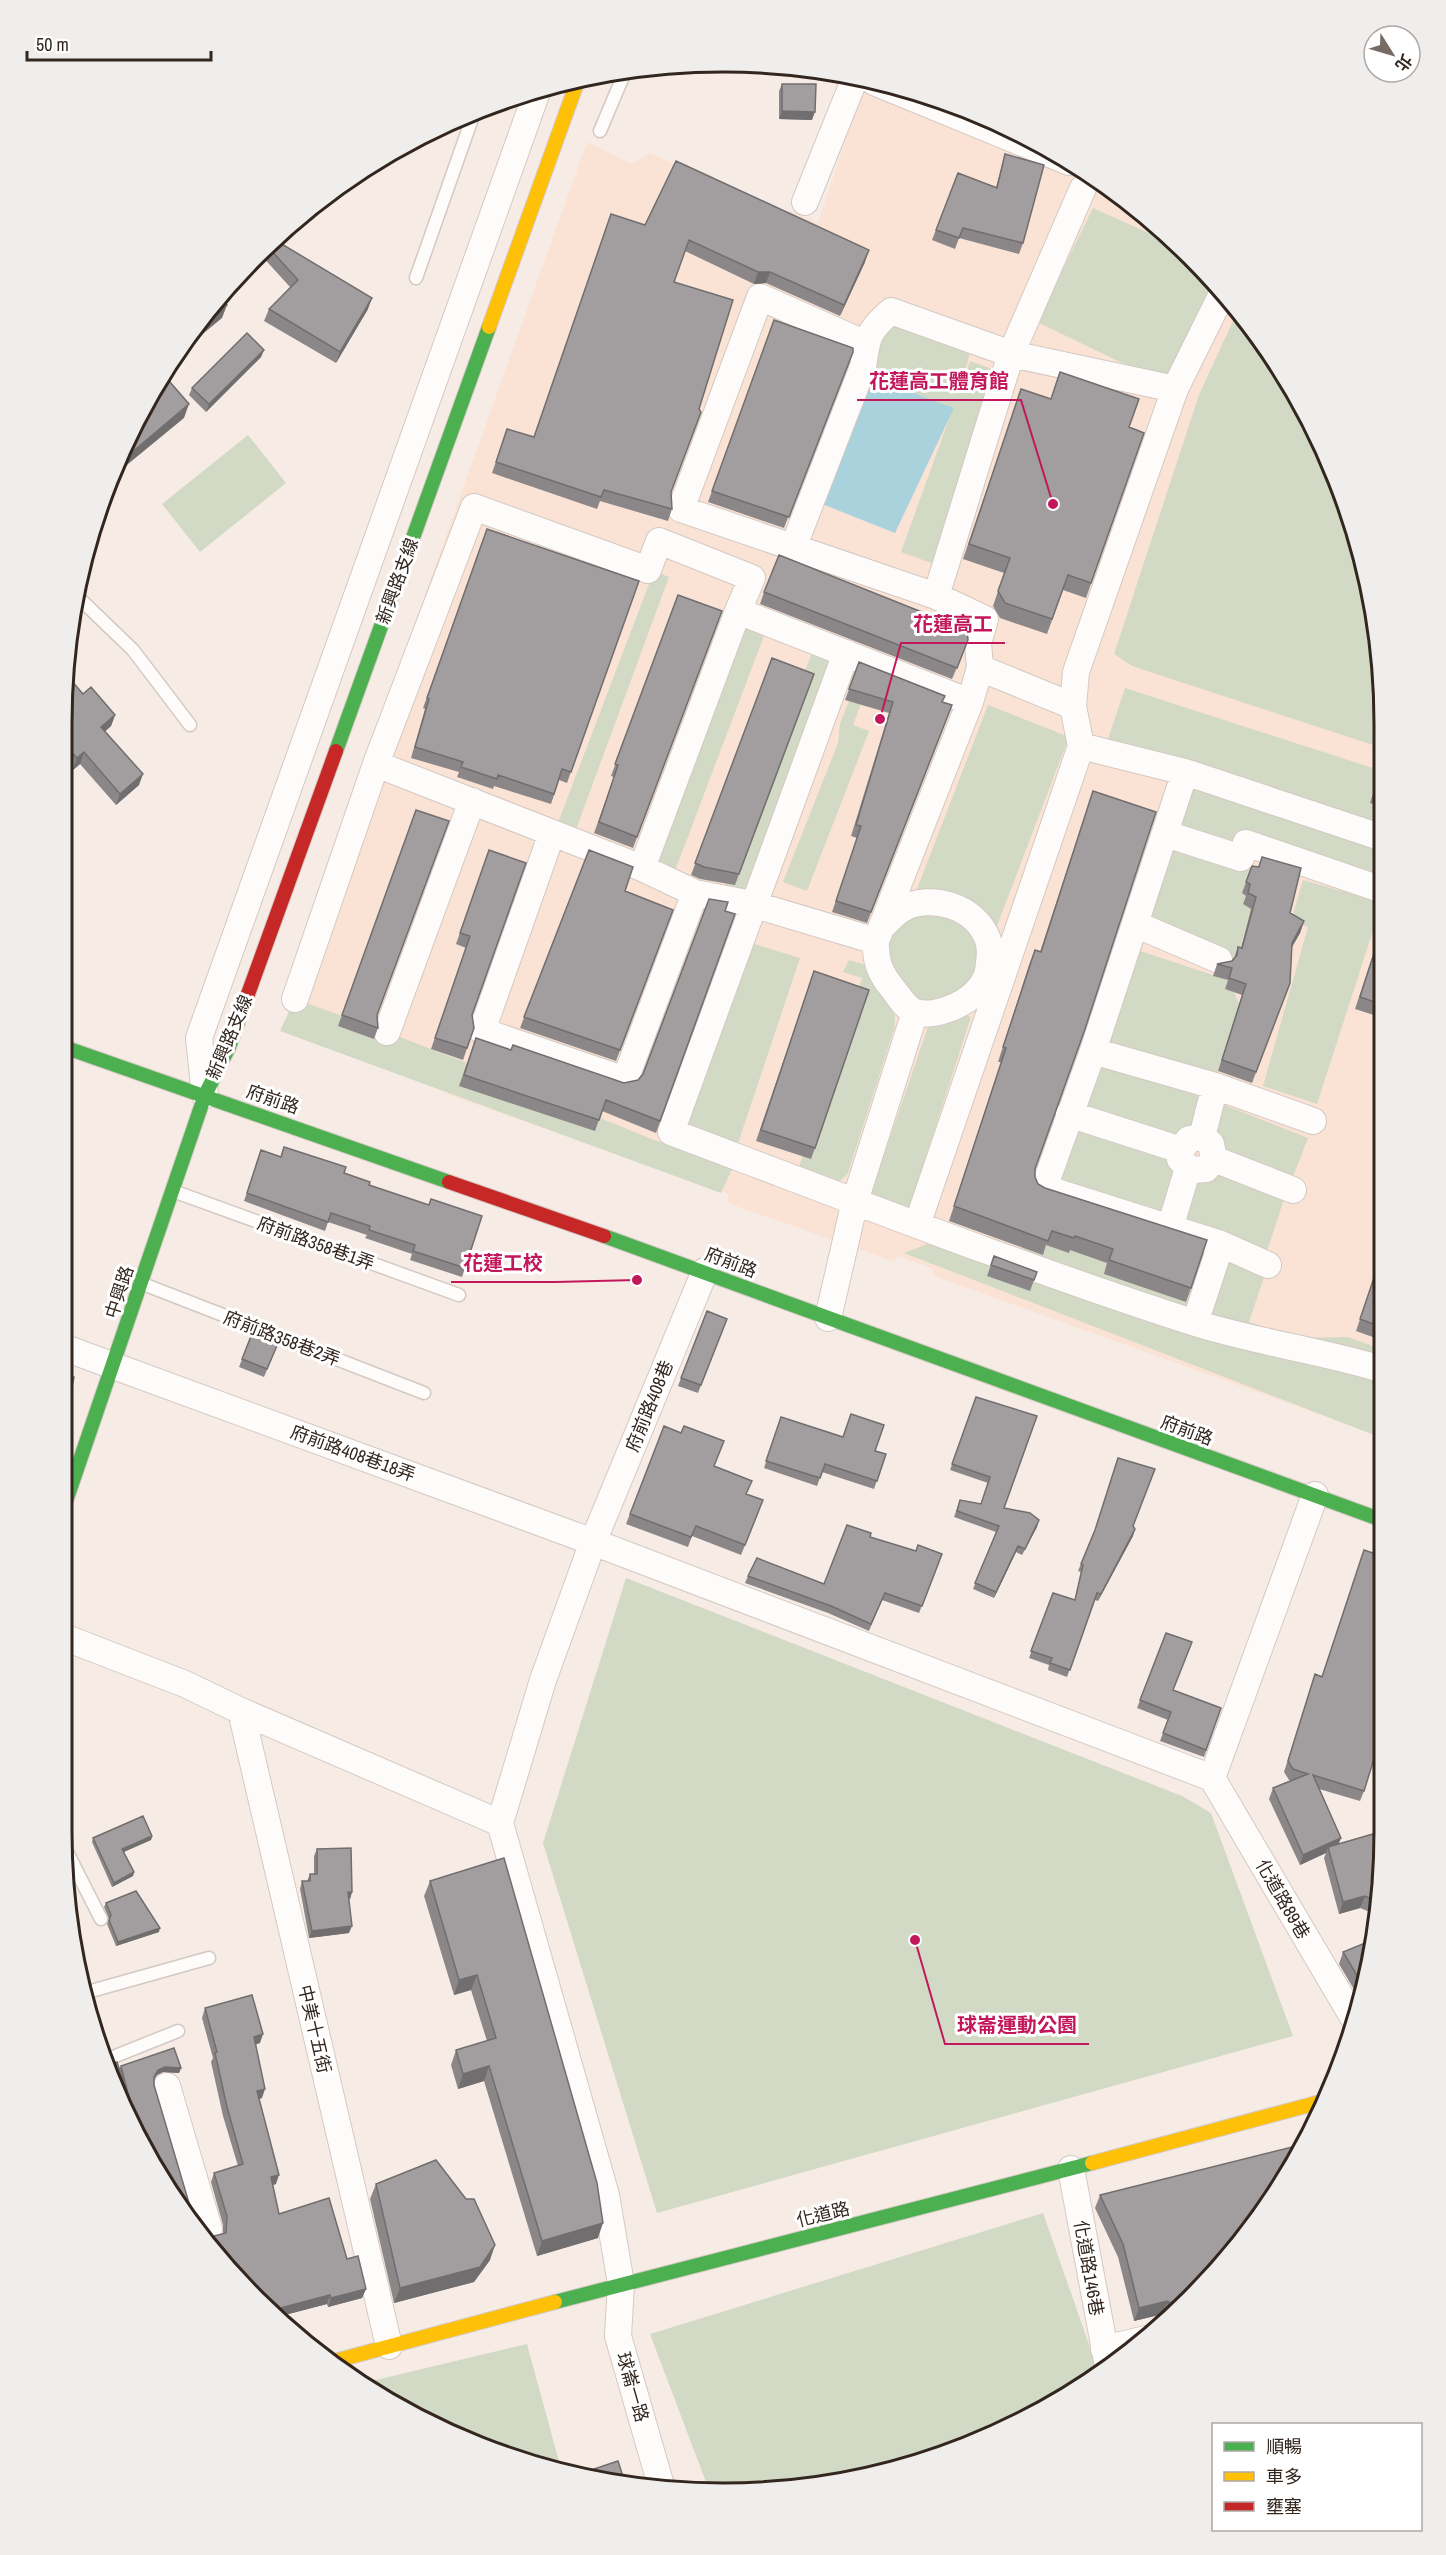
<svg xmlns="http://www.w3.org/2000/svg" width="1446" height="2555" viewBox="0 0 1446 2555" font-family="'Archivo Narrow','Noto Sans TC',sans-serif">
	<rect width="100%" height="100%" fill="#f7ece5"/>
	<path fill="#fae3d5" d="M863,88L1097,183L1191,255L1273,356L1349,510L1379,637L1382,1437L934,1276L932,1268L897,1256L895,1262L727,1203L729,1194L447,1094L448,1091L289,1028L351,801L587,142L632,164L650,153L785,214L791,211L818,223Z"/>
	<path fill="#d2d9c4" d="M1093,208L1182,248L1191,255L1216,286L1168,385L1037,322Z
		M1237,312L1273,356L1349,510L1379,637V747L1132,666L1114,654L1199,395Z
		M887,323L970,353L961,387L970,361L1003,373L934,564L901,552L953,408L872,378Z
		M248,435L286,483L200,552L162,504Z
		M654,571L669,577L574,835L556,828Z
		M742,624L765,633L675,871L652,863Z
		M813,650L844,659L752,904L721,896Z
		M860,672L871,676L853,725L869,731L807,891L783,882L838,743L840,724Z
		M1125,688L1379,770L1370,802L1379,806L1380,832L1107,742Z
		M988,705L1069,737L995,931L912,902Z
		M1193,780L1380,843V884L1239,853L1175,832Z
		M1171,839L1257,869L1248,878L1242,893L1246,896L1244,904L1251,909L1237,959L1142,923Z
		M1303,880L1380,902V909L1317,1104L1263,1086L1308,927L1291,921Z
		M929,909L973,928L982,959L970,989L929,1005L902,992C894,969 878,945 899,925C906,918 920,914 929,909Z
		M741,940L800,958L737,1146L673,1124Z
		M1137,950L1228,980L1225,989L1234,992L1239,1004L1216,1078L1103,1047Z
		M849,960L869,966L894,1002L895,1026L848,1173L840,1181L799,1167L862,978L843,972Z
		M295,999L387,1032L588,1110L595,1116L654,1140L734,1165L721,1193L280,1031Z
		M957,1013L971,1017L908,1212L869,1199L930,1021Z
		M1098,1063L1205,1098L1198,1133L1180,1143L1079,1112Z
		M1217,1102L1308,1138L1290,1184L1219,1156L1207,1134Z
		M1076,1120L1176,1161L1168,1221L1054,1187Z
		M1209,1172L1286,1193L1265,1257L1177,1224L1192,1175Z
		M1044,1188L1268,1265L1249,1322L1296,1338L1348,1337L1381,1349L1382,1438L904,1253L935,1241L1021,1254Z
		M626,1578L1182,1796L1211,1813L1293,2036L657,2213L543,1843Z
		M1043,2213L1099,2373L1054,2405L976,2443L852,2481L766,2492L709,2490L650,2334Z
		M527,2344L560,2465L556,2472L431,2425L359,2384Z"/>
	<path fill="#a9d2dc" d="M872,378L954,408L895,533L817,502Z"/>
	<g fill="none" stroke-linecap="round" stroke-linejoin="round">
		<g stroke="#d4c9c2" stroke-width="15">
			<path id="lane" d="M600,131L625,72
				M416,278L474,113
				M79,598L133,650L190,725
				M173,1191L459,1295
				M143,1284L424,1393
				M67,1852L101,1919
				M84,1993L209,1958
				M103,2061L178,2031"/>
		</g>
		<g stroke="#d4c9c2" stroke-width="28">
			<path id="street" d="M874,82L1069,162
				M805,202L855,78
				M866,344L760,297L681,509L936,596L985,619L978,643L980,668
				M793,548L863,367C867,337 868,331 891,311L1011,354L1083,188
				M936,596L1011,354L1175,389
				M846,653L671,1132C844,1197 1016,1265 1192,1322C1254,1342 1319,1350 1381,1369
				M1081,746L1185,772L1380,837
				M552,833L482,1031L625,1080L695,893
				M1166,834L1241,858L1246,843L1380,889
				M642,868L376,764L474,507L648,570L659,541L752,578L738,611
				M1135,924L1219,960
				M881,928C887,922 894,914 902,909C931,893 976,906 988,940C992,951 989,965 987,976
				M876,941L752,904L695,893L642,868L738,611L970,702
				M999,981L987,976C984,981 981,988 976,992C964,1005 934,1018 915,1012C905,1008 899,996 892,988C880,973 875,961 876,941L970,702L980,668L1073,706
				M295,999L376,764
				M387,1032L472,801
				M1093,1051L1215,1086L1313,1121
				M205,1095L199,1038L538,89
				M1069,1114L1181,1150L1180,1159L1188,1168L1170,1228L1044,1188L1093,1051L1185,772
				M1202,1137L1215,1086
				M1181,1150L1189,1139L1202,1137L1211,1144L1214,1159
				M1188,1168L1192,1170L1206,1169L1214,1159L1293,1190
				M917,1225L1081,746L1073,706L1076,672L1175,389L1222,294
				M1170,1228L1221,1244L1268,1265
				M828,1318L855,1201L915,1012
				M1195,1323L1221,1244
				M65,1348L593,1542L1212,1778
				M66,1638L185,1684L241,1711L500,1823
				M241,1711L389,2346
				M1212,1778L1315,1495
				M1212,1778L1354,2019
				M167,2086L209,2229L197,2233
				M1071,2169L1108,2366
				M1104,2349L1146,2339
				M662,2489L618,2336L621,2284L606,2195L500,1823L543,1680L593,1542L705,1271"/>
		</g>
		<g stroke="#d4c9c2" stroke-width="16">
			<path id="fast" d="M336,751L489,327
				M64,1047L449,1182
				M604,1236L1382,1520
				M66,1501L205,1095L229,1047L248,994
				M555,2302L1092,2163"/>
		</g>
		<g stroke="#d4c9c2" stroke-width="16">
			<path id="slow" d="M489,327L578,80
				M1092,2163L1324,2101
				M331,2362L555,2302"/>
		</g>
		<g stroke="#d4c9c2" stroke-width="16">
			<path id="jam" d="M248,994L336,751
				M449,1182L604,1236"/>
		</g>
		<use href="#lane" stroke="#fefcfb" stroke-width="12"/>
		<use href="#street" stroke="#fefcfb" stroke-width="26"/>
		<use href="#fast" stroke="#4caf50" stroke-width="14"/>
		<use href="#slow" stroke="#ffc107" stroke-width="14"/>
		<use href="#jam" stroke="#c62828" stroke-width="14"/>
	</g>
	<path fill="#8b8789" d="M782,84L812,120L779,119V91Z
		M1005,154L1023,243L1019,254L959,238L955,249L932,240L958,173L996,187Z
		M645,225L865,262L840,316L766,283L754,284L685,251L674,282L671,493L672,509L668,521L600,501L597,509L492,473L507,429L534,437Z
		M275,240L368,309L336,363L264,321L269,309L290,287L260,254Z
		M774,320L848,363L784,528L708,502Z
		M264,350L261,357L206,412L189,395L192,388Z
		M1016,404L1129,427L1144,433L1086,598L1063,590L1047,634L1000,618L993,606L1004,573L963,559Z
		M487,529L639,581L567,783L559,780L551,804L494,786L493,789L457,777L459,772L411,758L425,709L423,708Z
		M764,592L964,651L952,679L760,604Z
		M678,595L722,611L633,848L594,833L614,777L611,776Z
		M772,658L814,674L735,885L700,879L691,875Z
		M859,662L943,702L952,705L867,923L832,912L857,838L851,836L889,713L845,700Z
		M63,680L115,715L111,726L105,731L139,785L116,805L80,764L73,770L63,759Z
		M1379,772V806L1370,803Z
		M1093,791L1035,1169V1177L1038,1184L1191,1288L1186,1302L1104,1274L1107,1263L1070,1250L1069,1253L1046,1245L1043,1255L949,1221L1001,1062H998L1029,965L1035,950L1040,952Z
		M416,810L377,1015L378,1028L374,1039L338,1026Z
		M489,850L472,1015L474,1028L463,1060L431,1049L466,948L456,944Z
		M589,850L625,891L673,910L616,1061L520,1028Z
		M1262,857L1290,913L1304,921L1300,933L1292,947L1290,983L1252,1083L1218,1071L1242,995L1225,989L1228,980L1213,976L1217,964L1232,961L1234,958L1238,947L1241,948L1251,909L1243,904L1246,896L1242,893L1252,866L1258,867Z
		M725,911L735,914L656,1133L602,1111L595,1131L459,1086L476,1038L511,1050L624,1083L638,1080L643,1074Z
		M1380,933V1017L1355,1009Z
		M814,971L815,1148L811,1159L756,1141Z
		M261,1150L280,1157L344,1173L369,1185L429,1205L482,1216L462,1277L410,1260L412,1254L365,1238L367,1235L328,1222L325,1231L244,1201Z
		M994,1256L1037,1272L1030,1291L987,1276Z
		M1381,1257V1340L1356,1331Z
		M707,1311L727,1319L698,1393L678,1386Z
		M253,1331L279,1341L264,1377L239,1367Z
		M976,1397L1004,1508L1037,1527L1022,1555L1016,1552L994,1598L973,1589L996,1532L954,1517L960,1500L981,1504L988,1483L950,1470Z
		M781,1417L886,1454L874,1489L822,1472L817,1486L764,1468Z
		M664,1426L714,1467L747,1494L759,1511L741,1555L692,1536L688,1547L626,1524Z
		M1133,1526L1135,1529L1133,1536L1098,1601L1095,1600L1067,1677L1048,1670L1049,1665L1029,1658L1053,1593L1075,1600L1081,1572L1078,1571L1094,1532Z
		M870,1537L916,1551L942,1554L919,1613L882,1600L869,1631L828,1613L745,1583L748,1576L824,1584Z
		M1166,1633L1173,1690L1221,1708L1204,1757L1160,1741L1168,1720L1137,1708Z
		M1315,1674L1380,1692L1364,1791L1360,1801L1319,1789L1341,1838L1338,1844L1383,1875L1375,1914L1360,1908L1339,1914L1324,1858L1326,1853L1300,1865L1269,1799L1273,1788L1291,1780H1289L1284,1772Z
		M152,1836L151,1840L124,1852L134,1872L133,1876L112,1887L92,1842L93,1838Z
		M317,1849L352,1892L350,1899H349V1933L309,1938L300,1889L302,1881H307L310,1874H314V1856Z
		M504,1858L598,2238L537,2256L484,2081L458,2089L451,2065L456,2050L487,2041L471,1990L454,1995L424,1896L430,1881Z
		M106,1903L159,1932L116,1946L107,1924L109,1919L104,1907Z
		M1370,1941L1359,1998L1339,1964L1343,1952Z
		M205,2008L260,2043L256,2044L262,2098L259,2099L276,2184L272,2185L279,2214L347,2259L366,2289L362,2298L328,2307L327,2304L277,2317L255,2300L223,2234V2225L211,2182L214,2173L238,2166L223,2116L211,2062L213,2058L202,2018Z
		M121,2066L181,2068L179,2073L163,2072L157,2075L154,2079V2085L189,2203L187,2207L182,2209L136,2134L122,2082L119,2089V2069Z
		M1304,2144L1163,2316V2314L1134,2321L1118,2257L1095,2208L1100,2195Z
		M376,2184L490,2260L474,2282L394,2303L370,2199Z
		M594,2469L626,2486L592,2479L591,2476Z"/>
	<path fill="#716e6f" d="M782,111L815,112L812,120L779,119Z
		M869,250L865,262L840,316L844,305Z
		M758,272H770L766,283L754,284Z
		M372,298L368,309L336,363L340,352Z
		M227,305L222,318L176,356L192,334Z
		M264,350L261,357L206,412L209,404Z
		M189,404L184,418L111,478L118,464Z
		M115,715L111,726L97,739L101,727Z
		M84,752L80,764L73,770L77,758Z
		M143,774L139,785L116,805L120,794Z
		M1304,921L1300,933L1288,954L1292,943Z
		M1039,1520L1037,1527L1022,1555L1025,1549Z
		M1135,1529L1133,1536L1098,1601L1101,1594Z
		M1018,1546L1016,1552L994,1598L996,1592Z
		M152,1836L151,1840L121,1853L122,1849Z
		M1341,1838L1337,1848L1328,1847L1326,1853L1300,1865L1303,1855Z
		M134,1872L133,1876L112,1887L114,1883Z
		M348,1892H352L350,1899L345,1900Z
		M1365,1896L1360,1908L1339,1914L1343,1902Z
		M352,1926L349,1933L309,1938L312,1931Z
		M160,1928L159,1932L116,1946L118,1942Z
		M477,1975L471,1990L454,1995L459,1980Z
		M263,2034L260,2043L251,2046L254,2037Z
		M489,2066L484,2081L458,2089L463,2074Z
		M165,2067L181,2068L179,2073L163,2072L157,2075L153,2082L158,2070Z
		M123,2080L119,2089L115,2090L113,2084Z
		M265,2089L262,2098L254,2100L257,2091Z
		M279,2175L276,2184L267,2187L271,2177Z
		M189,2203L187,2207L182,2209L180,2206Z
		M603,2223L598,2238L537,2256L542,2241Z
		M495,2245L490,2260L474,2282L394,2303L400,2288Z
		M366,2289L362,2298L328,2307L331,2298Z
		M330,2295L327,2304L277,2317L269,2311Z
		M1191,2297L1176,2313L1163,2316L1168,2303Z
		M1168,2301L1163,2314L1134,2321L1139,2308Z"/>
	<path fill="#a29d9f" stroke="#716e6f" stroke-width="1.5" d="M782,84H816L815,112L782,111Z
		M1005,154L1044,165L1023,243L963,228L959,238L936,230L958,173L997,188Z
		M676,161L869,250L844,305L770,272H758L689,240L674,282L733,300L699,409L701,412L671,492L672,509L604,490L601,497L496,462L507,429L534,437L611,214L645,225Z
		M275,240L372,298L340,352L269,309L298,280L268,247Z
		M219,297L227,305L192,334Z
		M774,320L853,348V352L789,517L712,491Z
		M247,333L264,350L209,404L192,388Z
		M1060,372L1139,399L1129,427L1144,433L1091,583L1068,575L1052,619L1005,603L998,591L1010,558L969,544L1021,389L1051,399Z
		M163,374L189,404L118,464L150,392Z
		M487,529L639,581L571,772L562,769L554,794L498,775L497,779L461,767L463,762L415,747L429,699L427,698Z
		M779,555L967,630L968,640L957,668L764,592Z
		M678,595L722,611L637,837L599,822L618,765L615,764Z
		M772,658L814,674L739,874L704,867L695,863Z
		M859,662L945,696L942,702L952,705L871,912L836,901L861,826L856,825L893,702L849,689Z
		M64,672L83,694L91,687L115,715L101,727L143,774L120,794L84,752L77,758L63,743V680Z
		M1379,774V793L1374,791Z
		M1093,791L1156,812L1084,1032L1035,1169V1177L1038,1184L1045,1188L1207,1240L1191,1288L1109,1260L1113,1249L1075,1236L1074,1238L1052,1231L1048,1241L954,1206L1006,1048L1003,1047L1035,950L1041,952Z
		M416,810L449,821L377,1015L378,1028L342,1015Z
		M489,850L526,863L472,1015L474,1028L467,1048L435,1038L470,936L460,933Z
		M589,850L633,867L625,891L673,910L620,1050L524,1017Z
		M1262,857L1301,868L1290,913L1304,921L1292,943L1290,983L1256,1072L1222,1060L1246,984L1229,978L1232,968L1217,964L1232,961L1237,955L1238,947L1242,948L1256,897L1248,893L1250,884L1246,882L1252,866L1259,867Z
		M709,899L728,902L725,911L735,914L660,1121L606,1100L599,1120L464,1075L476,1038L511,1050L513,1045L624,1083L638,1080L643,1074Z
		M1380,935V1004L1360,997Z
		M814,971L869,990L815,1148L761,1130Z
		M284,1147L346,1167L344,1173L370,1182L369,1185L429,1205L431,1199L482,1216L465,1268L413,1251L415,1245L369,1230L370,1226L331,1213L328,1222L247,1193L261,1150L281,1157Z
		M994,1256L1037,1272L1034,1280L991,1265Z
		M1381,1257V1327L1360,1319Z
		M707,1311L727,1319L701,1385L681,1378Z
		M253,1331L279,1341L267,1369L242,1359Z
		M65,1375L74,1377L65,1420Z
		M976,1397L1037,1416L1004,1508L1030,1513L1039,1520L1025,1549L1018,1546L996,1592L975,1583L999,1526L957,1511L960,1500L981,1504L990,1477L952,1464Z
		M851,1414L884,1425L875,1451L886,1454L877,1481L825,1464L820,1478L766,1461L781,1417L843,1437Z
		M664,1426L681,1433L684,1426L724,1441L714,1466L752,1481L746,1494L763,1500L745,1545L696,1526L691,1537L630,1514Z
		M1118,1458L1155,1469L1133,1526L1135,1529L1101,1594L1097,1593L1070,1670L1050,1663L1052,1658L1031,1651L1053,1593L1075,1600L1083,1565L1081,1564L1095,1530Z
		M847,1525L871,1533L870,1537L916,1551L918,1545L942,1554L922,1606L885,1593L871,1624L831,1606L748,1576L757,1558L824,1584Z
		M1364,1550L1382,1556V1683L1380,1692H1382L1383,1730L1364,1791L1313,1775L1341,1838L1303,1855L1273,1788L1308,1774L1293,1769L1288,1761L1315,1674L1322,1677Z
		M1166,1633L1192,1642L1173,1690L1221,1708L1206,1750L1163,1733L1171,1712L1140,1700Z
		M143,1816L152,1836L122,1849L134,1872L114,1883L93,1838Z
		M1373,1834L1375,1839L1383,1837V1875L1378,1902L1365,1896L1343,1902L1328,1847Z
		M351,1848L352,1892H348L352,1926L312,1931L302,1881H310V1874H317V1849Z
		M504,1858L597,2183L603,2223L542,2241L489,2066L463,2074L456,2050L496,2038L477,1975L459,1980L430,1881Z
		M136,1891L160,1928L118,1942L109,1920L111,1915L106,1903Z
		M1370,1941L1362,1984L1343,1952Z
		M252,1995L263,2034L254,2037L265,2089L257,2091L279,2175L271,2177L279,2214L329,2198L347,2259L358,2256L366,2289L331,2298L330,2295L269,2311L255,2300L202,2239L226,2233L227,2216L214,2173L243,2164L227,2107L215,2053L217,2052L205,2008Z
		M174,2048L181,2068L165,2067L158,2070L154,2077V2085L189,2203L180,2206L140,2141L121,2066Z
		M117,2062L123,2080L113,2084L106,2066Z
		M1304,2144L1296,2163L1221,2268L1191,2297L1168,2303V2301L1139,2308L1123,2244L1100,2195Z
		M436,2160L466,2199H474L495,2245L480,2267L400,2288L376,2184Z
		M618,2461L626,2486L597,2480L594,2469Z"/>
	<g text-anchor="middle" dominant-baseline="central" stroke-width="6" stroke-linejoin="round" paint-order="stroke">
		<g font-size="18" fill="#32261e" stroke="#fff">
			<text transform="translate(397 581) rotate(-70)">新興路支線</text>
			<text transform="translate(229 1037) rotate(-67)">新興路支線</text>
			<text transform="translate(273 1099) rotate(19)">府前路</text>
			<text transform="translate(316 1243) rotate(20)">府前路358巷1弄</text>
			<text transform="translate(731 1262) rotate(21)">府前路</text>
			<text transform="translate(119 1292) rotate(-72)">中興路</text>
			<text transform="translate(282 1338) rotate(21)">府前路358巷2弄</text>
			<text transform="translate(649 1406) rotate(-68)">府前路408巷</text>
			<text transform="translate(1187 1430) rotate(20)">府前路</text>
			<text transform="translate(353 1453) rotate(20)">府前路408巷18弄</text>
			<text transform="translate(1283 1899) rotate(60)">化道路89巷</text>
			<text transform="translate(315 2029) rotate(77)">中美十五街</text>
			<text transform="translate(823 2214) rotate(-14)">化道路</text>
			<text transform="translate(1089 2268) rotate(80)">化道路146巷</text>
			<text transform="translate(633 2387) rotate(74)">球崙一路</text>
		</g>
	</g>
	<path d="M0 0H1446V2555H0ZM723 72H723A651 651 0 0 1 1374 723V1832A651 651 0 0 1 723 2483H723A651 651 0 0 1 72 1832V723A651 651 0 0 1 723 72Z" fill="#efeeed" fill-rule="evenodd"/>
	<path fill="none" stroke="#32261e" stroke-width="3" d="M723 72H723A651 651 0 0 1 1374 723V1832A651 651 0 0 1 723 2483H723A651 651 0 0 1 72 1832V723A651 651 0 0 1 723 72Z"/>
	<path fill="none" stroke="#c2185b" stroke-width="2" d="M1053 504L1021 400H857M880 719L901 643H1005M637 1280L555 1282H451M915 1940L945 2044H1089"/>
	<g fill="#c2185b" stroke="#fff" stroke-width="2">
		<circle cx="1053" cy="504" r="6"/>
		<circle cx="880" cy="719" r="6"/>
		<circle cx="637" cy="1280" r="6"/>
		<circle cx="915" cy="1940" r="6"/>
	</g>
	<g font-size="20" text-anchor="middle" font-weight="bold" fill="#c2185b" stroke="#fff" stroke-width="6" stroke-linejoin="round" paint-order="stroke">
		<text x="939" y="388">花蓮高工體育館</text>
		<text x="953" y="631">花蓮高工</text>
		<text x="503" y="1270">花蓮工校</text>
		<text x="1017" y="2032">球崙運動公園</text>
	</g>
	<rect x="1212" y="2423" width="210" height="108" fill="#ffffff" stroke="#ada8a5" stroke-width="1.5"/>
	<rect x="1224" y="2442" width="30" height="9" fill="#4caf50" stroke="#ada8a5" stroke-width="1.5"/>
	<text x="1266" y="2453" font-size="18" fill="#32261e">順暢</text>
	<rect x="1224" y="2472" width="30" height="9" fill="#ffc107" stroke="#ada8a5" stroke-width="1.5"/>
	<text x="1266" y="2483" font-size="18" fill="#32261e">車多</text>
	<rect x="1224" y="2502" width="30" height="9" fill="#c62828" stroke="#ada8a5" stroke-width="1.5"/>
	<text x="1266" y="2513" font-size="18" fill="#32261e">壅塞</text>
	<g transform="translate(1392 54) rotate(127)"><circle r="28" fill="#ffffff" stroke="#ada8a5" stroke-width="1.5"/>
	<path d="M0-4.5L10 22L0 15L-10 22Z" fill="#776b64"/>
	<text y="-9" font-size="16" font-weight="bold" text-anchor="middle" fill="#32261e">北</text>
	</g>
	<path d="M27 51v9h184v-9" fill="none" stroke="#32261e" stroke-width="3"/>
	<text x="36" y="51" font-size="18" fill="#32261e" stroke="#ffffff" stroke-width="4.5" paint-order="stroke">50 m</text>
</svg>
